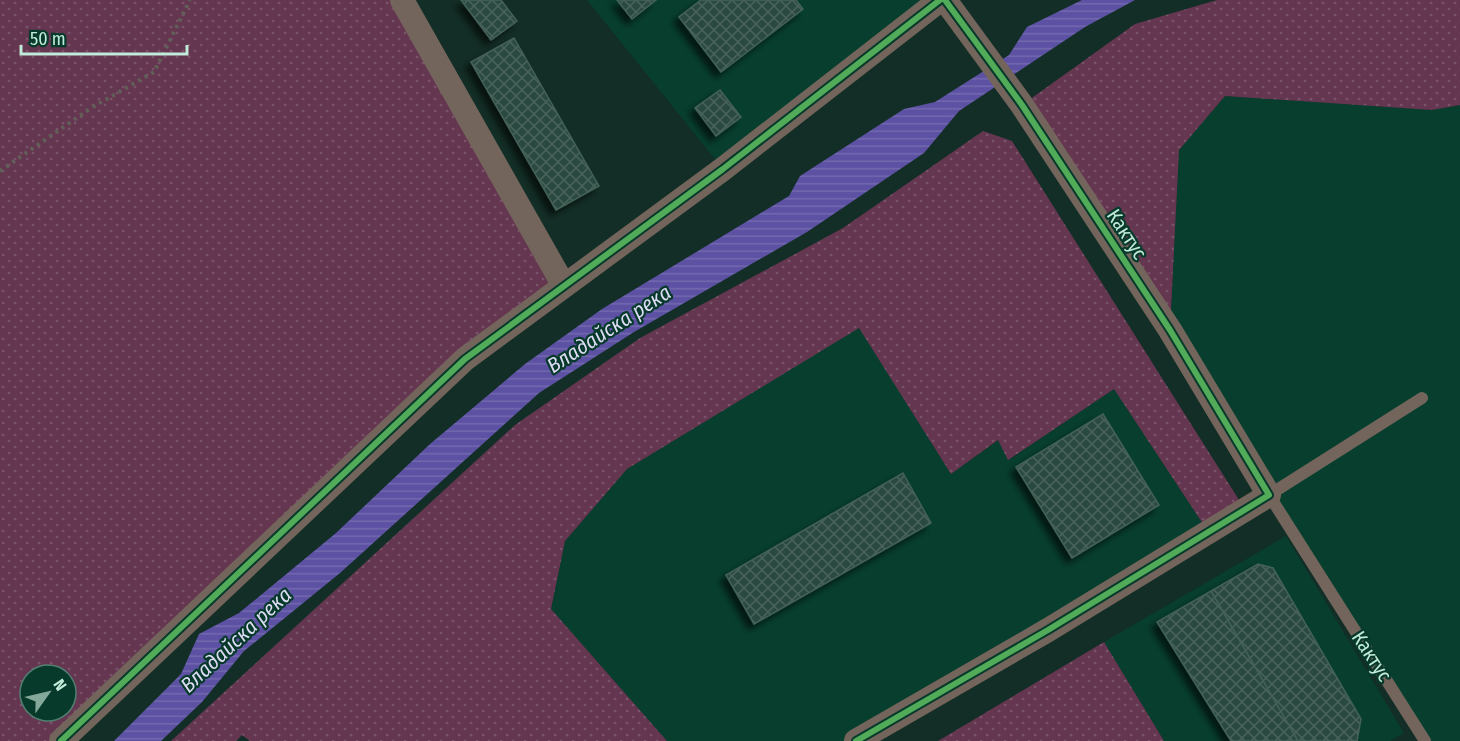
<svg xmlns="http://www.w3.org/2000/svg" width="1460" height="741" viewBox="0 0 1460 741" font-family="'Fira Sans Condensed',sans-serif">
	<defs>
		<pattern id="green-dots" width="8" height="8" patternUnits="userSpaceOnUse" patternTransform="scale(1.5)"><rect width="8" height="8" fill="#653650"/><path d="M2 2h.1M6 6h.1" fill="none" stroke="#795369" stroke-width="1.8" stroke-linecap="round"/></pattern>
		<pattern id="water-rules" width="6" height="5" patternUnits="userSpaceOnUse" patternTransform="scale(1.5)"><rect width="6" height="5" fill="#5c51a3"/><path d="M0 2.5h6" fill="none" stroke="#726aaf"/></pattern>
		<pattern id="building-cross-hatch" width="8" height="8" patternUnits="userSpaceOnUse" patternTransform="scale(1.5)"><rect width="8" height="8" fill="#2c4a41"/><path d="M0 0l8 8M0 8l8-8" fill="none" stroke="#49645c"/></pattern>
		<filter id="shadow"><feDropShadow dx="-5.5" dy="5.5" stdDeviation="3" flood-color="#0009"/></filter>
	</defs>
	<rect width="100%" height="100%" fill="#132e26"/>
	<path fill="#073e2e" d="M587,0H940L723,169Z
		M1225,96L1432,110L1460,105V741H1425L1170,330L1179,150Z
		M859,327L951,474L999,440L1009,460L1114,389L1209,533L856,741H667L551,609L565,541L627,469Z
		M1286,536L1404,733L1390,741H1164L1104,642Z"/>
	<path fill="url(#green-dots)" fill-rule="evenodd" d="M0,0H402L563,284L61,741H0ZM30,675H66V711H30Z
		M1217,0H1460V105L1432,110L1225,96L1179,150L1170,330L1022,105L1135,24Z
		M983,131L1012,141L1246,511L1209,533L1114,389L1008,460L998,440L951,474L859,328L627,469L565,541L551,609L667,741H250L242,735L236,741H171L515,425L640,338L843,228Z
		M1104,642L1164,741H938Z"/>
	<path fill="url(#water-rules)" d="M1082,0H1135L1085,27L959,111L924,153L807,232L634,332L539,393L340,573L244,651L202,702L161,741H114L181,674L199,634L239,613L336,533L430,444L525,364L602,309L789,196L800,176L904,109L935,102L1009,55L1027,27Z"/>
	<path fill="url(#building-cross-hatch)" stroke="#446158" stroke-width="1.5" filter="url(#shadow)" d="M461,0H501L517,21L491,40Z
		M617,0H656L632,19Z
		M701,0H796L803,9L721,72L679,17Z
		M514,38L599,186L556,210L471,62Z
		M720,90L741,117L716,136L695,108Z
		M1103,414L1159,505L1072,558L1016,467Z
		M903,473L931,523L754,624L726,575Z
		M1258,564L1273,568L1361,719L1357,741H1298L1211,591Z
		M1211,591L1298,741H1231L1157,622Z"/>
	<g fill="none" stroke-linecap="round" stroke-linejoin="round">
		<path stroke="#616058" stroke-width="4" stroke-dasharray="3 4.5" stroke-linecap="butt" d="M0,171L91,108L154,72L190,0"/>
		<path stroke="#73655c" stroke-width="12" d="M1422,398L1269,495L1425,741"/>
		<path stroke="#73655c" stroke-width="24" d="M402,0L563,284
			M61,741L465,359L723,169L940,0
			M856,741L1048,630L1269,495L1170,330L1022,105L945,0"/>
		<g stroke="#073a2b" stroke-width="10">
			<path id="cycleway" d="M61,741L465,359L723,169L940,0
				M856,741L1048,630L1269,495L1170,330L1022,105L945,0"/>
		</g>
		<use href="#cycleway" stroke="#51ab58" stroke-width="6"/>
	</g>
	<g text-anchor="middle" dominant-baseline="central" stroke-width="4.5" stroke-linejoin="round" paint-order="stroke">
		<g font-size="20" fill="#c1ead9" stroke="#073a2b">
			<text transform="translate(1127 234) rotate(57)">Кактус</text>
			<text transform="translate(1372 656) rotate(57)">Кактус</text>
		</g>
		<g font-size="21" font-style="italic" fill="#dddcf4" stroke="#073a2b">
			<text transform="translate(609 329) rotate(-33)">Владайска река</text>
			<text transform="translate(236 640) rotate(-43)">Владайска река</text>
		</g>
	</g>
	<g transform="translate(48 693) rotate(56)"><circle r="28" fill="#073a2b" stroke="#518071" stroke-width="1.5"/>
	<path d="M0-4.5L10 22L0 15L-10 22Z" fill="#84a89a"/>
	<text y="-9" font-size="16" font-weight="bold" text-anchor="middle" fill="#c1ead9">N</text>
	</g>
	<path d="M21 45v9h166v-9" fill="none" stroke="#c1ead9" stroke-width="3"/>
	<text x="30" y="45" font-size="18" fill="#c1ead9" stroke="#073a2b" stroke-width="4.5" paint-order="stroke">50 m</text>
</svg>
